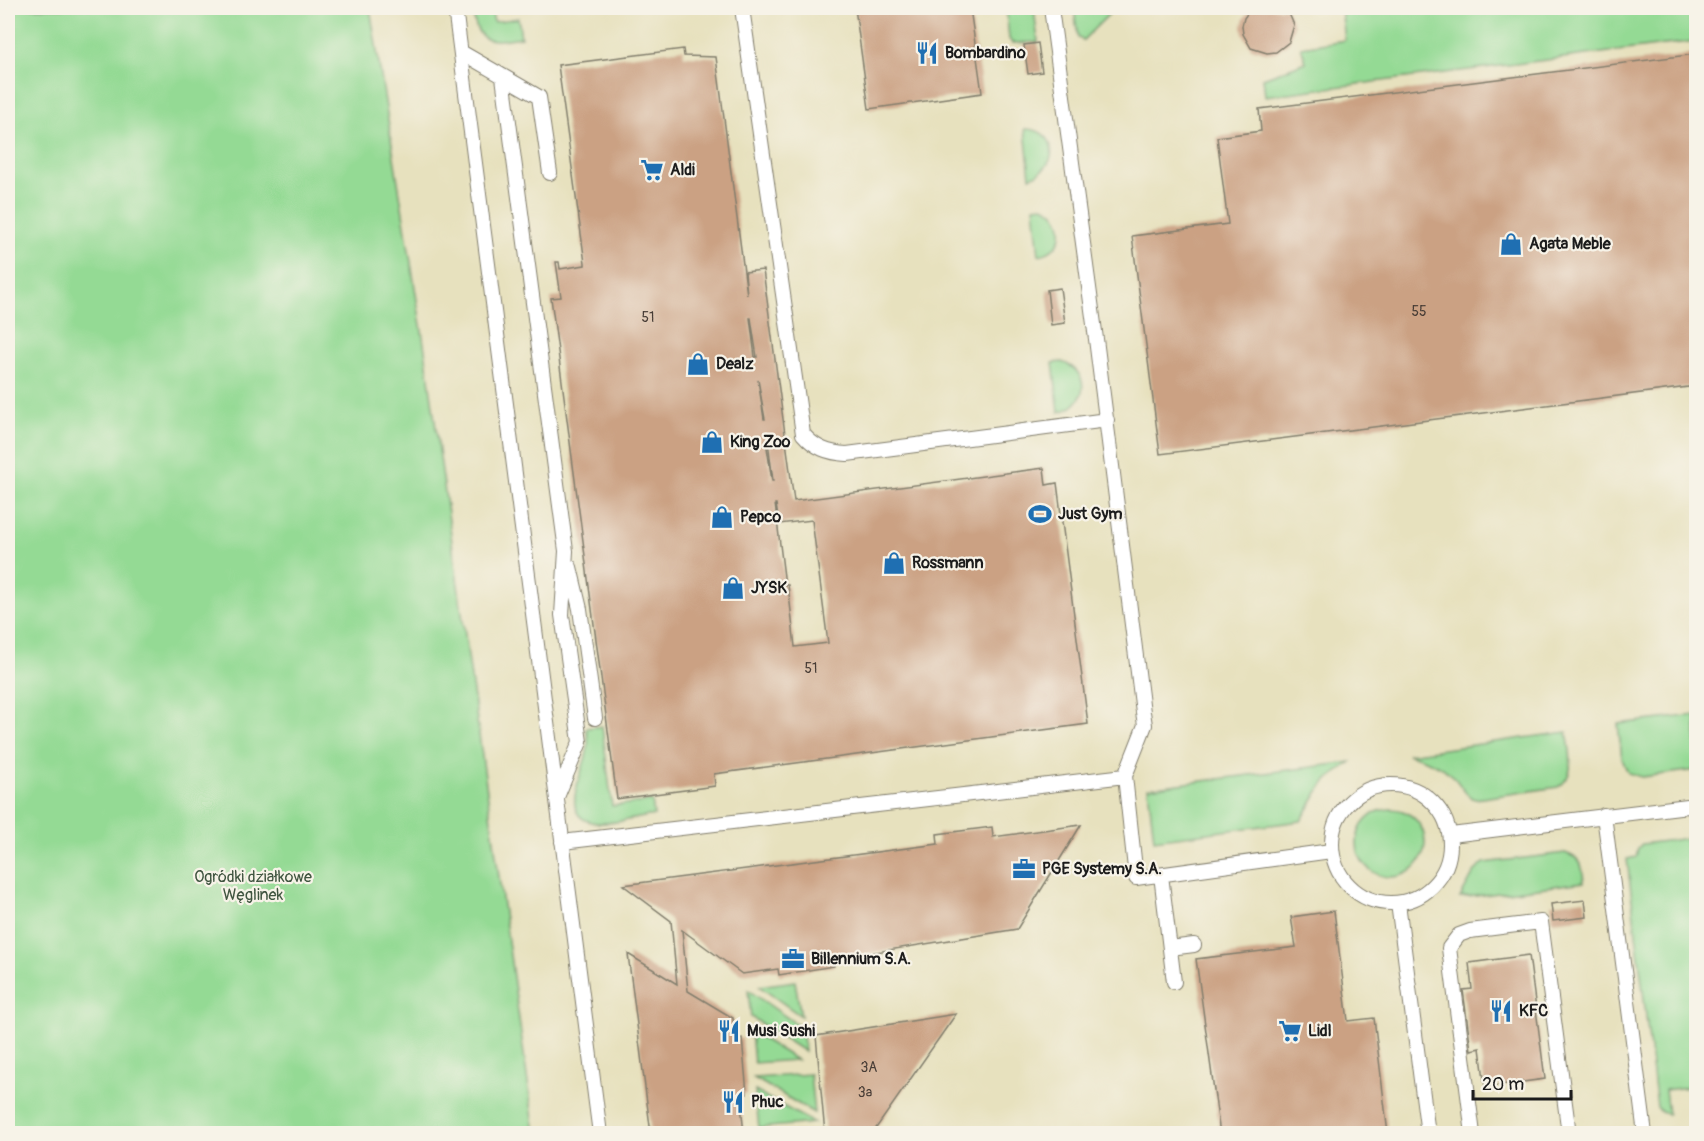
<svg xmlns="http://www.w3.org/2000/svg" width="1704" height="1141" viewBox="0 0 1704 1141" font-family="Pangolin,sans-serif">
	<rect width="100%" height="100%" fill="#f7f3e8"/>
	<filter id="ink" filterUnits="userSpaceOnUse"><feTurbulence type="fractalNoise" baseFrequency=".0167" numOctaves="2"/><feDisplacementMap in="SourceGraphic" scale="12" xChannelSelector="R" yChannelSelector="G"/><feConvolveMatrix kernelMatrix="1 2 1 2 8 2 1 2 1" color-interpolation-filters="sRGB"/></filter>
	<filter id="wash" filterUnits="userSpaceOnUse"><feTurbulence type="fractalNoise" baseFrequency=".008" numOctaves="4" result="noise"/><feDisplacementMap in="SourceGraphic" scale="24" xChannelSelector="R" yChannelSelector="G"/><feGaussianBlur stdDeviation="1.35" result="paint"/><feColorMatrix in="noise" values="0 0 0 0 0 0 0 0 0 0 0 0 0 0 0 0 0 1.4 0 .05"/><feComposite in="paint" operator="in"/></filter>
	<g filter="url(#wash)">
		<rect width="100%" height="100%" fill="#e7e1be"/>
		<path fill="#94da94" stroke="#587b58" stroke-width="1.5" d="M8,8H370L425,350L535,1133H8Z
			M472,8H491L494,22L518,18L521,37C488,42 477,45 472,8Z
			M1006,8H1034L1038,42L1012,43L1009,39Z
			M1074,8H1115L1083,40L1078,38Z
			M1341,8H1696V41L1265,96L1263,78L1306,62L1301,47L1345,40Z
			M1025,129C1058,129 1061,167 1030,177Z
			M1043,206C1069,216 1067,251 1039,255L1034,207Z
			M1062,362C1092,372 1088,406 1059,412L1053,363Z
			M1696,715V770L1642,777L1628,773L1622,759L1618,724Z
			M602,726L612,806L652,801L654,815C637,818 613,824 597,823C554,819 586,769 588,747C589,742 587,734 586,728Z
			M1567,732C1570,751 1577,776 1558,787L1475,799C1465,796 1460,783 1452,775C1439,764 1423,759 1408,754Z
			M1351,762L1331,777L1322,786L1301,821L1154,840L1148,788Z
			M1357 843a34 34 0 1 1 68 0a34 34 0 1 1-68 0Z
			M1696,837V1086L1665,1090L1668,1114L1661,1112L1657,1107L1627,859L1636,857L1638,848L1642,844Z
			M1565,853C1583,859 1582,865 1584,882L1460,898L1475,871L1484,863Z
			M795,981L801,1016L759,986Z
			M748,990L802,1028L805,1052L751,1017Z
			M751,1032L797,1060L754,1063Z
			M810,1074L814,1113L754,1078Z
			M755,1091L814,1123L759,1128Z"/>
		<g id="blocks">
			<path fill="#cba183" fill-rule="evenodd" d="M855,8H970L982,93L869,109Z
				M1251,8H1284L1287,9L1294,25L1289,42L1276,52L1267,53L1251,48L1243,34L1242,26L1244,18Z
				M1038,43L1042,72L1028,74L1024,45Z
				M683,49L684,56L716,57L747,295L745,272L763,270L794,501L1044,468L1046,485L1057,483L1088,724L714,774L715,786L617,799L551,298L561,297L556,262H559L560,269L585,265V263L558,65ZM750,318H751L757,357H755ZM758,380L765,419H764ZM766,441H768L773,481H772ZM775,504H776L779,524L812,520L828,643L795,647L788,585H785Z
				M1696,54V386L1160,454L1132,236L1228,224L1217,137L1261,131L1259,109Z
				M1060,288L1065,323L1051,325L1047,290Z
				M1081,825L1017,929L833,959L834,966L779,975L778,969L742,974L682,930L688,991L733,1018L735,1039L742,1038L747,1094L740,1095L744,1134H651L628,954L677,984L671,921L623,885L938,844L937,834L992,827L993,837Z
				M1585,900L1587,917L1553,921L1551,904Z
				M1334,911L1348,1021L1374,1018L1388,1134H1220L1196,959L1296,947L1291,917Z
				M1529,955L1545,1079L1485,1087L1480,1048L1471,1050L1463,990L1472,989L1469,963Z
				M956,1014L872,1134H825L816,1036Z"/>
		</g>
	</g>
	<g filter="url(#ink)">
		<use href="#blocks" fill-opacity="0" stroke="#827e6d" stroke-width="1.5"/>
		<g fill="none" stroke-linecap="round" stroke-linejoin="round">
			<g stroke="#827e6d" stroke-width="16">
				<path id="service" d="M455,8L600,1134
					M742,8L803,434C815,448 828,453 847,454L1107,420
					M1051,8L1096,339L1143,712L1145,725L1125,776L1136,878L1331,851
					M461,52L539,97L550,173
					M503,77L566,551L562,615L580,742L557,797
					M570,567L580,609L595,718
					M1332 844a59 59 0 1 1 118 0a59 59 0 1 1-118 0Z
					M1604,815L1645,1134
					M1451,835L1696,805
					M562,842L1125,776
					M1161,875L1174,982
					M1398,903L1428,1134
					M1170,948L1194,945
					M1473,1134L1449,948L1459,935L1470,931L1541,922L1569,1134"/>
			</g>
			<use href="#service" stroke="#fff" stroke-width="14"/>
		</g>
	</g>
	<defs>
		<g id="restaurant-bare" transform="scale(1.8)"><path d="M-5-6h1v4h1v-4h1v4h1v-4h1v5L-1.5 .5V6h-2V.5L-5-1ZM5-6V6H3V1.5H1.5Q1.5-4 5-6Z" fill="#1f6fb2" stroke="#f7f3e8" stroke-width="2.5" paint-order="stroke"/></g>
		<g id="supermarket-bare" transform="scale(1.8)"><path d="M-6-5.5h2.5l.6 2H6L4.5 2H-2.5L-4.4-4H-6ZM-1.5 3.2a1.3 1.3 0 1 0 .1 0ZM3 3.2a1.3 1.3 0 1 0 .1 0Z" fill="#1f6fb2" stroke="#f7f3e8" stroke-width="2.5" paint-order="stroke"/></g>
		<g id="shop-bare" transform="scale(1.8)"><path d="M-5-2.5h2.3a2.7 3.5 0 0 1 5.4 0H5L5.5 6h-11ZM-1.5-2.5h3a1.5 2.3 0 0 0-3 0Z" fill="#1f6fb2" stroke="#f7f3e8" stroke-width="2.5" paint-order="stroke"/></g>
		<g id="stadium-bare" transform="scale(1.8)"><path d="M0-5a6.5 5 0 1 0 0 10a6.5 5 0 1 0 0-10ZM-3.5-1.8h7v3.6h-7Z" fill="#1f6fb2" stroke="#f7f3e8" stroke-width="2.5" paint-order="stroke"/></g>
		<g id="office-bare" transform="scale(1.8)"><path d="M-6-3h4V-5.5h4V-3h4V5H-6ZM-1-4.5V-3h2v-1.5ZM-6 0V1H6V0Z" fill="#1f6fb2" stroke="#f7f3e8" stroke-width="2.5" paint-order="stroke"/></g>
	</defs>
	<g fill-rule="evenodd">
		<use href="#restaurant-bare" x="927" y="53"/>
		<use href="#supermarket-bare" x="652" y="170"/>
		<use href="#shop-bare" x="1511" y="244"/>
		<use href="#shop-bare" x="698" y="364"/>
		<use href="#shop-bare" x="712" y="442"/>
		<use href="#stadium-bare" x="1040" y="514"/>
		<use href="#shop-bare" x="722" y="517"/>
		<use href="#shop-bare" x="894" y="563"/>
		<use href="#shop-bare" x="733" y="588"/>
		<use href="#office-bare" x="1024" y="869"/>
		<use href="#office-bare" x="793" y="959"/>
		<use href="#restaurant-bare" x="1501" y="1011"/>
		<use href="#restaurant-bare" x="729" y="1031"/>
		<use href="#supermarket-bare" x="1290" y="1031"/>
		<use href="#restaurant-bare" x="733" y="1102"/>
	</g>
	<g text-anchor="middle" dominant-baseline="central" stroke-width="4.5" stroke-linejoin="round" paint-order="stroke">
		<g font-size="14" fill="#483d36">
			<text x="1419" y="311">55</text>
			<text x="648" y="317">51</text>
			<text x="811" y="668">51</text>
			<text x="869" y="1067">3A</text>
			<text x="865" y="1092">3a</text>
		</g>
		<g font-size="16" font-weight="bold" fill="#1c1c1c" stroke="#f7f3e8" text-anchor="start">
			<text x="945" y="53">Bombardino</text>
			<text x="670" y="170">Aldi</text>
			<text x="1529" y="244">Agata Meble</text>
			<text x="716" y="364">Dealz</text>
			<text x="730" y="442">King Zoo</text>
			<text x="1058" y="514">Just Gym</text>
			<text x="740" y="517">Pepco</text>
			<text x="912" y="563">Rossmann</text>
			<text x="751" y="588">JYSK</text>
			<text x="1042" y="869">PGE Systemy S.A.</text>
			<text x="811" y="959">Billennium S.A.</text>
			<text x="1519" y="1011">KFC</text>
			<text x="747" y="1031">Musi Sushi</text>
			<text x="1308" y="1031">Lidl</text>
			<text x="751" y="1102">Phuc</text>
		</g>
		<g font-size="16" fill="#405540" stroke="#f7f3e8">
			<text x="253" y="877">Ogródki działkowe<tspan x="253" dy="18">Węglinek</tspan></text>
		</g>
	</g>
	<rect width="1704" height="1141" fill="none" stroke="#f7f3e8" stroke-width="30"/>
	<path d="M1473 1090v9h98v-9" fill="none" stroke="#1c1c1c" stroke-width="3"/>
	<text x="1482" y="1090" font-size="18" fill="#1c1c1c" stroke="#f7f3e8" stroke-width="4.5" paint-order="stroke">20 m</text>
</svg>
